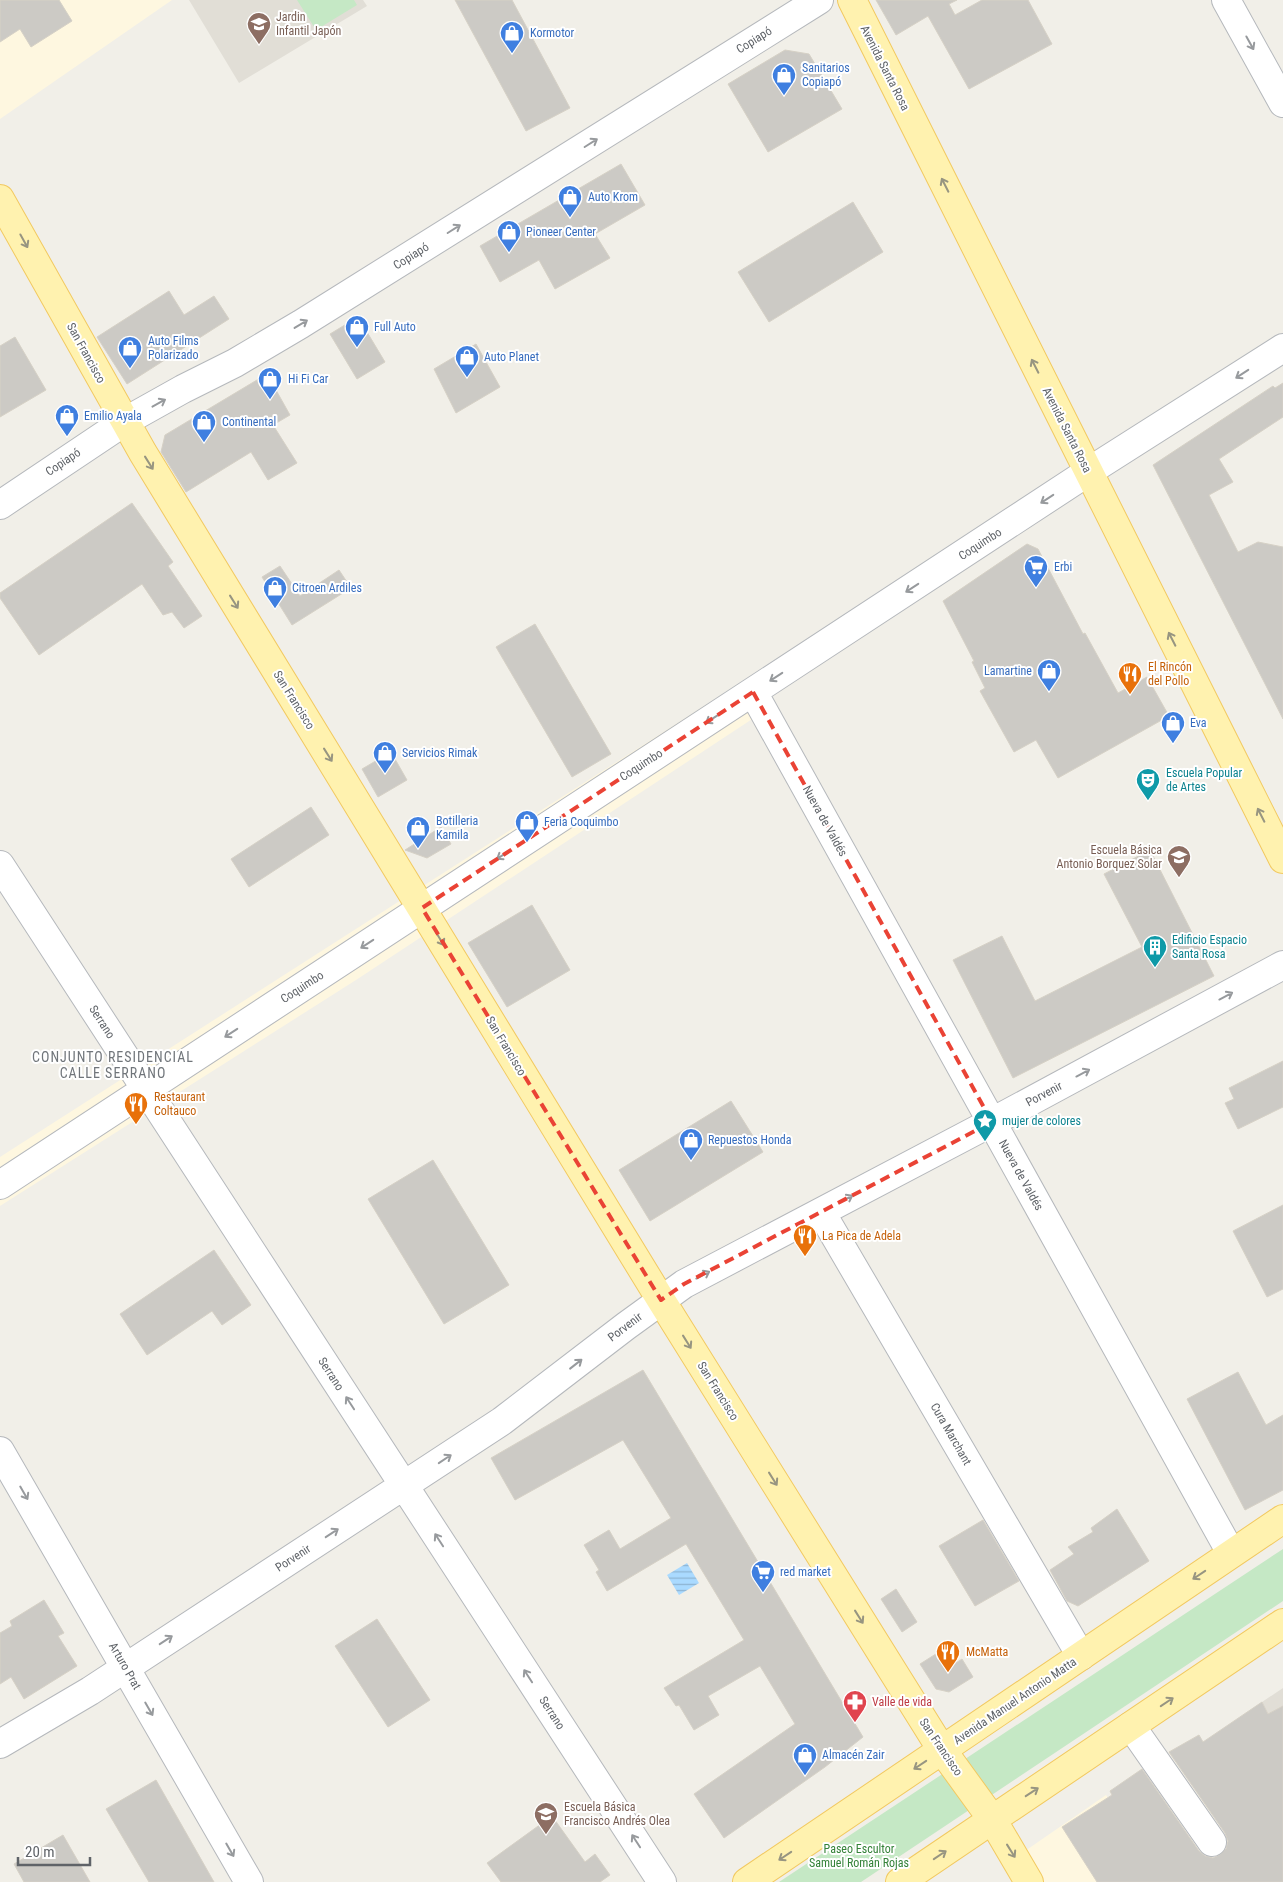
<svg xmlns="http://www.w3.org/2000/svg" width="1283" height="1882" viewBox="0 0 1283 1882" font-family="'Roboto Condensed',sans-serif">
	<defs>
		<pattern id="water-rules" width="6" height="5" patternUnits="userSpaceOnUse" patternTransform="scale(1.25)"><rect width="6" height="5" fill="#aadaff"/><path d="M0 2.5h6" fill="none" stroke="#8eb4d2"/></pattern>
	</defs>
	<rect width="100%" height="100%" fill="#f1efe8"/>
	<path fill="#fef7e0" d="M0,0H172L0,119Z
		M754,674L772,706L356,980L0,1206V1157Z
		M1106,1795L1167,1882H1041L1025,1851Z"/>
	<path fill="#e1ded6" d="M189,0H363L367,6L239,83Z
		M1283,1688V1742L1262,1702Z"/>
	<path fill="#c5e8c5" d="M297,0H354L357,5L316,30Z
		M1283,1549V1601L861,1882H779Z"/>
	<path fill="url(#water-rules)" d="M687,1563L699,1583L679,1595L667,1575Z"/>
	<path fill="#cccac5" stroke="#d6d1c6" d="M0,0H59L72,21L31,47L20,29L0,42Z
		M455,0H512L570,108L526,131Z
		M876,0H957L949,4L955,15L982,0H1028L1052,44L969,89L928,16L896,35Z
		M785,50L809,54L842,109L768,152L728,84Z
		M621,164L645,205L595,234L610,258L555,289L539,260L500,282L480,246Z
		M853,202L883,252L769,322L738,272Z
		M169,291L184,315L214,296L229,319L127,384L97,337Z
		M358,317L385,362L357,379L330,334Z
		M15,337L46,390L0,417V346Z
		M476,344L500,387L456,413L434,369Z
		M267,374L290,415L273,425L297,463L268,480L251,452L186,492L161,452L165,435Z
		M1283,383V417L1219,459L1233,482L1209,495L1238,552L1258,542L1283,547V719L1153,465L1273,386L1275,388Z
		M132,503L173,562L168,566L202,616L184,628L172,612L163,615L142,584L39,655L0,598V593Z
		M1027,544L1038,549L1083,634L1085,633L1118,693L1147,677L1169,716L1058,778L1036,740L1014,752L980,691L985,688L972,662L974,661L943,601Z
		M280,566L300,596L339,570L351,588L292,625L262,577Z
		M535,624L611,754L572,777L496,647Z
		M391,752L407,780L378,797L362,769Z
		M311,807L329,835L249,887L231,859Z
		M441,827L451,844L427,858L405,850Z
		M1150,850L1214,976L1013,1078L953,960L1002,936L1035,1001L1142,947L1104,874Z
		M532,905L570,970L507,1007L468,943Z
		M1283,1061V1107L1238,1129L1225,1103L1234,1099L1229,1088Z
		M731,1101L763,1152L650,1221L619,1170Z
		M433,1160L509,1285L444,1324L368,1199Z
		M1283,1205V1289L1267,1297L1233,1231Z
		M214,1250L251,1305L222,1325L212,1311L147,1355L120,1314Z
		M643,1370L863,1737L825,1767L724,1838L694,1794L795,1724L760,1666L708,1696L719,1715L694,1730L679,1705L676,1706L664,1688L744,1640L686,1544L607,1591L596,1572L599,1570L584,1545L609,1530L620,1549L671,1518L623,1440L515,1500L491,1458Z
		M1238,1372L1266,1425L1283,1415V1490L1245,1510L1187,1399Z
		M1117,1509L1149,1561L1078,1606L1067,1601L1050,1570L1074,1554L1068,1547L1093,1532L1091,1528Z
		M983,1520L1019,1581L975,1606L939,1546Z
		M896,1589L917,1622L902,1632L881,1599Z
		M44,1600L64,1633L58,1636L77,1666L24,1699L11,1677L0,1684V1633L12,1626L10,1621Z
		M377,1619L430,1700L388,1727L335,1646Z
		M939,1652L948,1668L962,1659L973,1677L949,1692L936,1689L920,1664Z
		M1262,1702L1268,1714L1283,1706V1882H1097L1062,1827L1112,1795L1110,1791L1142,1769L1199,1851L1205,1856L1213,1858L1221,1854L1226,1849L1228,1841L1225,1833L1169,1752L1199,1735L1203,1742Z
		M156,1780L214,1882H149L106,1809Z
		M552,1816L585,1862L595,1854L610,1875L600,1882H501L487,1863Z
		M63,1835L90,1882H24L14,1864Z"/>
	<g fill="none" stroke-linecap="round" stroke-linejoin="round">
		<g stroke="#b5b8bc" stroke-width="30">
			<path id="minor" d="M1226,0L1283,103
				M0,505L124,422L183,389L235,363L301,324L819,0
				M753,692L1231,1553
				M0,865L662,1882
				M0,1185L1088,472L1283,348
				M821,1212L1081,1656
				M0,1451L249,1882
				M1131,1726L1212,1842
				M0,1744L90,1691L502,1421L626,1326L684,1284L992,1122L1283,965"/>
		</g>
		<g stroke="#f2c960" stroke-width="30">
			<path id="major" d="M852,0L1283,859
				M0,199L143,453L661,1300L942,1750L992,1819L1029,1882
				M747,1882L1283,1519
				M900,1882L1283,1623"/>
		</g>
		<use href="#minor" stroke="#fff" stroke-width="28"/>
		<use href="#major" stroke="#fff2af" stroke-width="28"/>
	</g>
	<defs><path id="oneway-shaft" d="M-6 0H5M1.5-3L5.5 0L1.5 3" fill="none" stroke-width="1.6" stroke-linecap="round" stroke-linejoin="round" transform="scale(1.25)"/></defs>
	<g stroke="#979a9d">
		<use href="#oneway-shaft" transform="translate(1250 43) rotate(61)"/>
		<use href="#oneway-shaft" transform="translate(591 143) rotate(-32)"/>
		<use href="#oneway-shaft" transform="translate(454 229) rotate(-32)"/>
		<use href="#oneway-shaft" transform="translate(301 324) rotate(-31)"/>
		<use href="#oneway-shaft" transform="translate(1242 374) rotate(147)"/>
		<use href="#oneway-shaft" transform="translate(159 403) rotate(-29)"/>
		<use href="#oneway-shaft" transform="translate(1047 499) rotate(147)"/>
		<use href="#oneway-shaft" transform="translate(912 588) rotate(147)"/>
		<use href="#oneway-shaft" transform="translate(776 677) rotate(147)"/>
		<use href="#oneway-shaft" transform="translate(712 719) rotate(147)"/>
		<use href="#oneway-shaft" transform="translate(503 855) rotate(147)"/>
		<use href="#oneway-shaft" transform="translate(367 944) rotate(147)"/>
		<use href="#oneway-shaft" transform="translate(1226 996) rotate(-28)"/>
		<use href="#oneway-shaft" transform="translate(231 1033) rotate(147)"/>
		<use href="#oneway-shaft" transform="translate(1083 1073) rotate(-28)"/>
		<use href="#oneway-shaft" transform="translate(846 1199) rotate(-28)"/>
		<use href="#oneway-shaft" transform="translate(703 1275) rotate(-28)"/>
		<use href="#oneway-shaft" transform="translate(576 1364) rotate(-38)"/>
		<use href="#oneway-shaft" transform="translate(350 1403) rotate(-123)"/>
		<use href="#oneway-shaft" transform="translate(445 1459) rotate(-34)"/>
		<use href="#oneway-shaft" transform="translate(24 1493) rotate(60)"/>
		<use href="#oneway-shaft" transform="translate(332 1533) rotate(-33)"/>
		<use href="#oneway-shaft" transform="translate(439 1540) rotate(-123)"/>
		<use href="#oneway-shaft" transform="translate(166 1640) rotate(-33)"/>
		<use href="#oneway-shaft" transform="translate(528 1676) rotate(-123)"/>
		<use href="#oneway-shaft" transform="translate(149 1709) rotate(60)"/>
		<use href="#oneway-shaft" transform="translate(636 1841) rotate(-123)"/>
		<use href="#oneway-shaft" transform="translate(230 1850) rotate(60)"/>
	</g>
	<g stroke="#979581">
		<use href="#oneway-shaft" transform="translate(945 185) rotate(-117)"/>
		<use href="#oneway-shaft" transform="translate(24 241) rotate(61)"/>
		<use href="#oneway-shaft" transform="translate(1035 366) rotate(-117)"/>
		<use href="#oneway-shaft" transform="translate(149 463) rotate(58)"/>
		<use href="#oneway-shaft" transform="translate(234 602) rotate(58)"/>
		<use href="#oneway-shaft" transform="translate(1172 639) rotate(-117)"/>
		<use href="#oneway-shaft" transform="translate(328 755) rotate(58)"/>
		<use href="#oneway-shaft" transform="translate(1261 815) rotate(-117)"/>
		<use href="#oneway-shaft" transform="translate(440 939) rotate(59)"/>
		<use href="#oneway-shaft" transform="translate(687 1342) rotate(58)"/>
		<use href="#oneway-shaft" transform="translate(773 1479) rotate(58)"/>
		<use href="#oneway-shaft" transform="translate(1199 1575) rotate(146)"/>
		<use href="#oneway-shaft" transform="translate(859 1617) rotate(58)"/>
		<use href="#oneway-shaft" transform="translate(1167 1702) rotate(-34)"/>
		<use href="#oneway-shaft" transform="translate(920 1765) rotate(146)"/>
		<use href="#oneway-shaft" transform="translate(1032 1792) rotate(-33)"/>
		<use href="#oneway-shaft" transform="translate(1011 1851) rotate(58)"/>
		<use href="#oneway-shaft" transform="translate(940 1855) rotate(-34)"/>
		<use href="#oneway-shaft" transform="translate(785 1856) rotate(146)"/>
	</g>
	<path fill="none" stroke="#ea4335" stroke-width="4" stroke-dasharray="10 6" stroke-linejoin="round" d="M753,692L992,1122L684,1284L661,1300L422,908Z"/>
	<defs>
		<g id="school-pin" transform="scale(1.25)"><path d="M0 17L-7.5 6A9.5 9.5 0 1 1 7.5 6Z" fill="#8d6e63" stroke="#fff"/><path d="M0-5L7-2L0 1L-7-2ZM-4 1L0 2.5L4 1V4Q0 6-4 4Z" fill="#fff"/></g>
		<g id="shop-pin" transform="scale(1.25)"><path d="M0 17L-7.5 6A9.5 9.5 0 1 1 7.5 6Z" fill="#3f7fe0" stroke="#fff"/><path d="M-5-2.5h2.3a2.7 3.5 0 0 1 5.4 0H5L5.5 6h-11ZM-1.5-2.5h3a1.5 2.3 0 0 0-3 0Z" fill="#fff"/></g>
		<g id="supermarket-pin" transform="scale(1.25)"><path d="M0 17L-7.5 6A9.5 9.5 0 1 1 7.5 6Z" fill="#3f7fe0" stroke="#fff"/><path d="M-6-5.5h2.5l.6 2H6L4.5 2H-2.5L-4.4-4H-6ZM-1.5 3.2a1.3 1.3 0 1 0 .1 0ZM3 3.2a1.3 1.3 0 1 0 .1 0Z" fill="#fff"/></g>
		<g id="restaurant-pin" transform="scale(1.25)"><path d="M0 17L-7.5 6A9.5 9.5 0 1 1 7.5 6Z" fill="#e8710a" stroke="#fff"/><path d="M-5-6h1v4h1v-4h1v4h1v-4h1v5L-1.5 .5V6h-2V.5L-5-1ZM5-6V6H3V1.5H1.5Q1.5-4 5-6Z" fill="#fff"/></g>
		<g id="theatre-pin" transform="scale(1.25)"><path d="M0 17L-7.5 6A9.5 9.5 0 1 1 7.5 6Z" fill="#0f9aa8" stroke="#fff"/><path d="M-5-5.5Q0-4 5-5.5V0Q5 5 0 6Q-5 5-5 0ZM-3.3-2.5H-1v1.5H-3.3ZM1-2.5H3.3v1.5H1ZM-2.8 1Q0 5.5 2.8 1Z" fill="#fff"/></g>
		<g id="building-pin" transform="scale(1.25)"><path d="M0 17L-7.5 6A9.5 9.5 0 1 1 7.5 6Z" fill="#0f9aa8" stroke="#fff"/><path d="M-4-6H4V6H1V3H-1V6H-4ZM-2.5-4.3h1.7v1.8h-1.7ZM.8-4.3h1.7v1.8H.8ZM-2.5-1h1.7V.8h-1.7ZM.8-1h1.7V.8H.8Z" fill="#fff"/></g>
		<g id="sight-pin" transform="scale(1.25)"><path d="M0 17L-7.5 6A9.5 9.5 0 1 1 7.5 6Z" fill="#0f9aa8" stroke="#fff"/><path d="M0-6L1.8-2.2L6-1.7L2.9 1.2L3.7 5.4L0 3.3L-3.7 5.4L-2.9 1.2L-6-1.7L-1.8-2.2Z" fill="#fff"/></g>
		<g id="pharmacy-pin" transform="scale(1.25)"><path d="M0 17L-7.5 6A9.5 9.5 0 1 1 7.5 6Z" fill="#e0444e" stroke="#fff"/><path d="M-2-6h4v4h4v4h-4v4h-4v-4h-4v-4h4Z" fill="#fff"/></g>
	</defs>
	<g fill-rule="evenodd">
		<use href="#school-pin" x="259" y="24"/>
		<use href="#shop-pin" x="512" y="33"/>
		<use href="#shop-pin" x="784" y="75"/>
		<use href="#shop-pin" x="570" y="197"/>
		<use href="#shop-pin" x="509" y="232"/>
		<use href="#shop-pin" x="357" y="327"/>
		<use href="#shop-pin" x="130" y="348"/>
		<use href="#shop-pin" x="467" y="357"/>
		<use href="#shop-pin" x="270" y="379"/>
		<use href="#shop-pin" x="67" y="416"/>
		<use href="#shop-pin" x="204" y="422"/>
		<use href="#supermarket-pin" x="1036" y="567"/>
		<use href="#shop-pin" x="275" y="588"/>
		<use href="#shop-pin" x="1049" y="671"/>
		<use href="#restaurant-pin" x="1130" y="674"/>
		<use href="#shop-pin" x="1173" y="723"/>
		<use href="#shop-pin" x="385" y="753"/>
		<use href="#theatre-pin" x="1148" y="780"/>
		<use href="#shop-pin" x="527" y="822"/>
		<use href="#shop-pin" x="418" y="828"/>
		<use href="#school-pin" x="1179" y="857"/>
		<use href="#building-pin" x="1155" y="947"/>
		<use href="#restaurant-pin" x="136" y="1104"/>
		<use href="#sight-pin" x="985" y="1121"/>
		<use href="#shop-pin" x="691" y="1140"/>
		<use href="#restaurant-pin" x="805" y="1236"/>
		<use href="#supermarket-pin" x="763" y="1572"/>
		<use href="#restaurant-pin" x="948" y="1652"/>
		<use href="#pharmacy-pin" x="855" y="1702"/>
		<use href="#shop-pin" x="805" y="1755"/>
		<use href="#school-pin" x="546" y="1814"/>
	</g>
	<g text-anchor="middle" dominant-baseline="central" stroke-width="4" stroke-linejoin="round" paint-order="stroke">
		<g font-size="12" fill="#785e54" stroke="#fff" text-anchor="start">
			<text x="276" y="17">Jardin<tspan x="276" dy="14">Infantil Japón</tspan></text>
			<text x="1162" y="850" text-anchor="end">Escuela Básica<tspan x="1162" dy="14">Antonio Borquez Solar</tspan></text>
			<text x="564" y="1807">Escuela Básica<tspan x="564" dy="14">Francisco Andrés Olea</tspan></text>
		</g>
		<g font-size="12" fill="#366cbe" stroke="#fff" text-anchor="start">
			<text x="530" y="33">Kormotor</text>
			<text x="802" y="68">Sanitarios<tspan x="802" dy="14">Copiapó</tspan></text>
			<text x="588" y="197">Auto Krom</text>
			<text x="526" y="232">Pioneer Center</text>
			<text x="374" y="327">Full Auto</text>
			<text x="148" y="341">Auto Films<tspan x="148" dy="14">Polarizado</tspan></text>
			<text x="484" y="357">Auto Planet</text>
			<text x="288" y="379">Hi Fi Car</text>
			<text x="84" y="416">Emilio Ayala</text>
			<text x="222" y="422">Continental</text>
			<text x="1054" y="567">Erbi</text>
			<text x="292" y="588">Citroen Ardiles</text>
			<text x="1032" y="671" text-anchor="end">Lamartine</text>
			<text x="1190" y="723">Eva</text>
			<text x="402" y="753">Servicios Rimak</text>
			<text x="436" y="821">Botilleria<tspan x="436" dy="14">Kamila</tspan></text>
			<text x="544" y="822">Feria Coquimbo</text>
			<text x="708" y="1140">Repuestos Honda</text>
			<text x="780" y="1572">red market</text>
			<text x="822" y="1755">Almacén Zair</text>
		</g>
		<g font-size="12" fill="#5f6368" stroke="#fff">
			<text transform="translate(754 40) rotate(-32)">Copiapó</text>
			<text transform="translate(885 68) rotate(63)">Avenida Santa Rosa</text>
			<text transform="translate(411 256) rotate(-32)">Copiapó</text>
			<text transform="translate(86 353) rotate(61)">San Francisco</text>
			<text transform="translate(1067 430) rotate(63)">Avenida Santa Rosa</text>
			<text transform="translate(63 462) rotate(-34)">Copiapó</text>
			<text transform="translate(980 544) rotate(-33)">Coquimbo</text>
			<text transform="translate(294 700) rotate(58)">San Francisco</text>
			<text transform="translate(641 765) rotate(-33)">Coquimbo</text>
			<text transform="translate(825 821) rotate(61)">Nueva de Valdés</text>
			<text transform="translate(302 987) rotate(-33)">Coquimbo</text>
			<text transform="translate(102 1022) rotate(57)">Serrano</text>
			<text transform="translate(506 1046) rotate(59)">San Francisco</text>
			<text transform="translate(1044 1094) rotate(-28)">Porvenir</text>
			<text transform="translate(1021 1175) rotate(61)">Nueva de Valdés</text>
			<text transform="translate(625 1327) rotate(-37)">Porvenir</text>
			<text transform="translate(331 1374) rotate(57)">Serrano</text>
			<text transform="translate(718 1391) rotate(58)">San Francisco</text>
			<text transform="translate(951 1434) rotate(60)">Cura Marchant</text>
			<text transform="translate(293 1558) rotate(-33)">Porvenir</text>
			<text transform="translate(125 1666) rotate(60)">Arturo Prat</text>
			<text transform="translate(1015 1701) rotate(-34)">Avenida Manuel Antonio Matta</text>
			<text transform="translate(552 1713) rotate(57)">Serrano</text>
			<text transform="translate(941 1747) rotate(56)">San Francisco</text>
		</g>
		<g font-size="12" fill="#c56008" stroke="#fff" text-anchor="start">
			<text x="1148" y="667">El Rincón<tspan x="1148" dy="14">del Pollo</tspan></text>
			<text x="154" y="1097">Restaurant<tspan x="154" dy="14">Coltauco</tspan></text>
			<text x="822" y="1236">La Pica de Adela</text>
			<text x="966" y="1652">McMatta</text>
		</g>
		<g font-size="12" fill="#0d838f" stroke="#fff" text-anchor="start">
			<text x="1166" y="773">Escuela Popular<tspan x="1166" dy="14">de Artes</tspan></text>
			<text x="1172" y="940">Edificio Espacio<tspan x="1172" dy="14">Santa Rosa</tspan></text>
			<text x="1002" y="1121">mujer de colores</text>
		</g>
		<g font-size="12" fill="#be3a42" stroke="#fff" text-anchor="start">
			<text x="872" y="1702">Valle de vida</text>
		</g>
		<g font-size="12" fill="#348238" stroke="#fff">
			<text x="859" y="1849">Paseo Escultor<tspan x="859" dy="14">Samuel Román Rojas</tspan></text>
		</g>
		<g font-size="14" letter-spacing="1" fill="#70757a" stroke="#fff">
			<text x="113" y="1057">CONJUNTO RESIDENCIAL<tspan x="113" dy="16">CALLE SERRANO</tspan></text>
		</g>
	</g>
	<path d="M18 1857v8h72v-8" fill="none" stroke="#5f6368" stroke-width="2.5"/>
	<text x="25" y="1857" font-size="15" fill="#5f6368" stroke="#ffffff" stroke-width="4" paint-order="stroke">20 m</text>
</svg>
